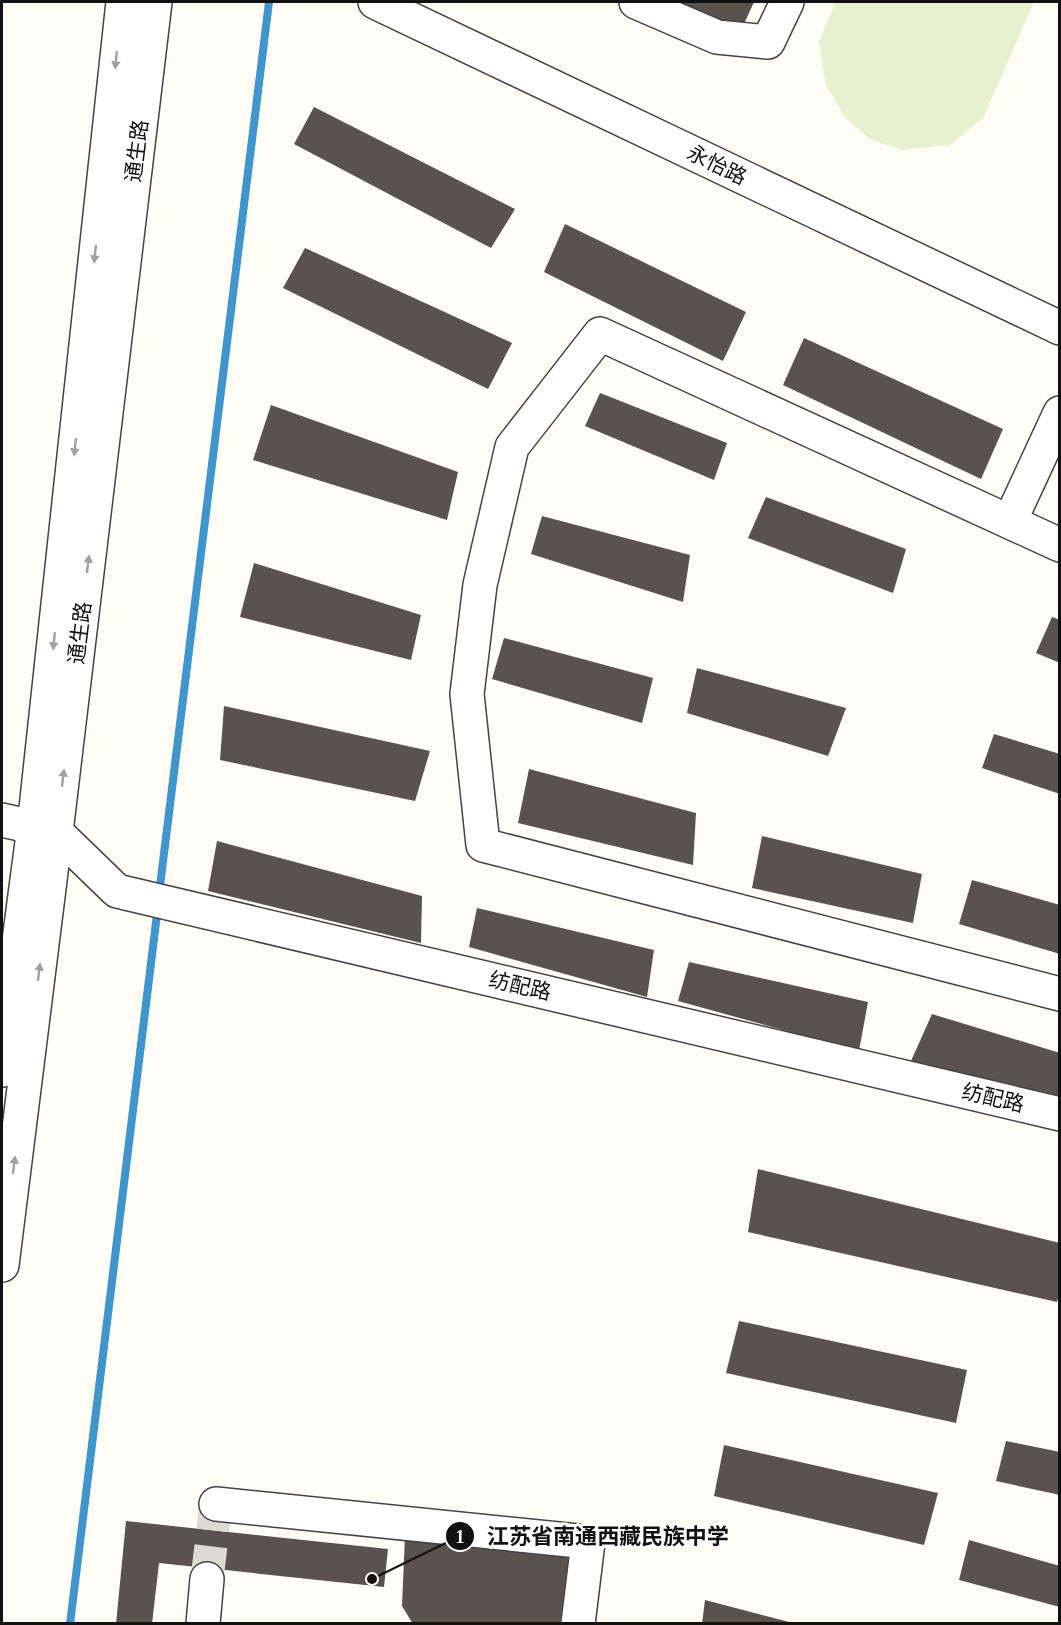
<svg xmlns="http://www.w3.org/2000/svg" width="1061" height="1625" viewBox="0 0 1061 1625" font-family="'Times New Roman','Noto Sans SC',serif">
	<rect width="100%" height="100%" fill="#fffdf5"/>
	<path fill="#e6f2cf" d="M836,2H1034L983,118L950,145L901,150L868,138L845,117L825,83L819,41Z"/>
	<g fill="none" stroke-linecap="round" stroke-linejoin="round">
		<path stroke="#3f96cf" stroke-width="8" d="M159,894L269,2
			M70,1624L158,906"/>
	</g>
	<path fill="#5a524d" d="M666,2H754L739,35Z
		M314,107L515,209L491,248L294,144Z
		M565,224L746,312L723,361L544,272Z
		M305,248L512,343L488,389L283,288Z
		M804,338L1003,429L981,479L783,385Z
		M600,393L727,443L714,480L585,426Z
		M271,405L458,472L447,520L253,460Z
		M766,497L906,549L893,593L748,538Z
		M542,516L690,555L683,602L531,554Z
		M254,563L421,615L411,660L240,617Z
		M1052,617L1060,620V663L1036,653Z
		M504,638L653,678L642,723L492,679Z
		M697,668L846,708L828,756L687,713Z
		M224,706L430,751L415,801L220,760Z
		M994,734L1060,754V794L982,768Z
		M529,769L696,813L693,865L518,823Z
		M762,836L922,874L913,923L752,888Z
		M217,841L422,896L421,943L208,891Z
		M972,880L1060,905V954L959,924Z
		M477,908L654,950L647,997L469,947Z
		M689,962L868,1002L859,1051L678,1001Z
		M932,1014L1060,1053V1101L911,1061Z
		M758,1169L1060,1243V1291L1057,1302L748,1232Z
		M739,1321L967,1370L956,1423L726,1373Z
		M1006,1441L1060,1452V1495L996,1481Z
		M724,1445L938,1493L924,1545L714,1496Z
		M126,1521L388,1549L384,1587L159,1563L152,1624H116Z
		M405,1536L569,1556L560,1624H413L402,1606Z
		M969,1540L1060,1566V1607L959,1580Z
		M705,1600L793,1623L792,1624H702Z"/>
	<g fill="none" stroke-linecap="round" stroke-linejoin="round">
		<path stroke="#dbdad3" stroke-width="33" stroke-dasharray="33 16" stroke-linecap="butt" d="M207,1579L216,1504"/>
		<g stroke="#444" stroke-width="36">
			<path id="minor" d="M375,2L1060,328
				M636,2L717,37L768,42L787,2
				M1010,521L1060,413
				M1060,545L600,334L512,447L480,585L467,694L483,845L1060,994
				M2,820L56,832L117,891L1060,1114
				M2,1070L34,827L123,2
				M2,1265L56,832L155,2
				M216,1504L588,1542L578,1624
				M203,1624L207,1579"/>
		</g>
		<use href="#minor" stroke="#fff" stroke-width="33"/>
	</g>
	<defs><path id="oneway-solid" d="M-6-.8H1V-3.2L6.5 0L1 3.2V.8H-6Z" transform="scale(1.5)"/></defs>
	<g fill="#a0a0a0">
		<use href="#oneway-solid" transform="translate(116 60) rotate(96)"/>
		<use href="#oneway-solid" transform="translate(95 254) rotate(96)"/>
		<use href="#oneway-solid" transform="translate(75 447) rotate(96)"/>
		<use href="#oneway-solid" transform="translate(88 564) rotate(-83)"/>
		<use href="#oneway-solid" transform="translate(54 641) rotate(96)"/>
		<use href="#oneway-solid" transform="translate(63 778) rotate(-83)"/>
		<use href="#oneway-solid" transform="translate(39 972) rotate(-83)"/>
		<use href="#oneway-solid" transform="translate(14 1165) rotate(-83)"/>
	</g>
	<g text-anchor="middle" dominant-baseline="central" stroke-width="6" stroke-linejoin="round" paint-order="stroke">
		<g font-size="21" fill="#111" stroke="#fff">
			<text transform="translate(137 151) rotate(-83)">通生路</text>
			<text transform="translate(717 165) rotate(26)">永怡路</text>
			<text transform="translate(80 633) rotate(-83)">通生路</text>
			<text transform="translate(520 986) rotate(13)">纺配路</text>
			<text transform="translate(993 1098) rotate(13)">纺配路</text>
		</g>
	</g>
	<path fill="none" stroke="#111" stroke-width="2" d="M372 1579L460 1536"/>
	<g fill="#111" stroke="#fff" stroke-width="2">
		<circle cx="372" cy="1579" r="6"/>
		<circle cx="460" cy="1536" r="15"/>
	</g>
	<g font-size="18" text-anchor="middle" font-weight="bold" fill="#fff">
		<text x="460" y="1543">1</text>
	</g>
	<g font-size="22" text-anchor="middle" font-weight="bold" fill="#111" stroke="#fff" stroke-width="6" stroke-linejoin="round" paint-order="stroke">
		<text x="608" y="1544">江苏省南通西藏民族中学</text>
	</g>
	<rect width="1061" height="1625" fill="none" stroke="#111111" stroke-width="6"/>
</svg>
